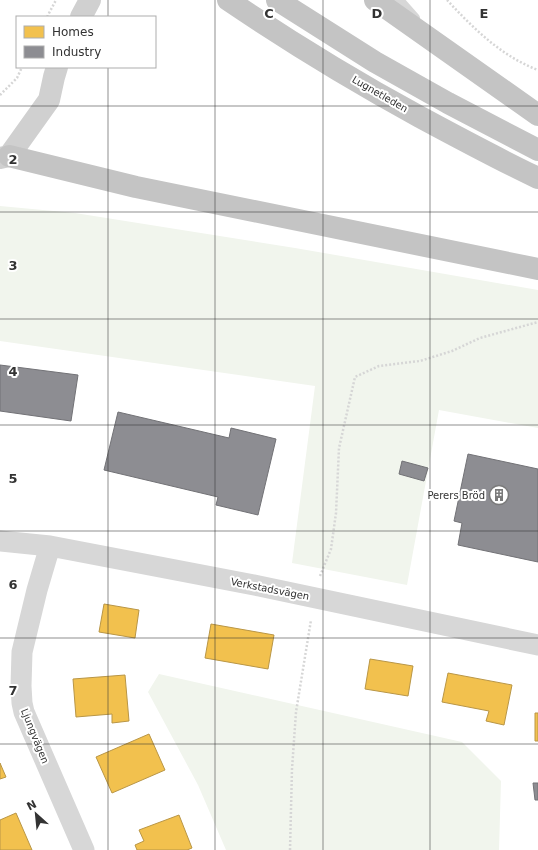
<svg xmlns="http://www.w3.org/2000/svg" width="538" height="850" viewBox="0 0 538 850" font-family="'DejaVu Sans',sans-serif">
	<rect width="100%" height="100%" fill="#fff"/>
	<path fill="#f1f5ed" d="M0,206L75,213L295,248L538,290V428L439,410L407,585L292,563L315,386L0,341Z
		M159,674L462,742L501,781L499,850H226L198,785L148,692Z"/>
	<path fill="#f2c14e" stroke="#b99646" d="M104,604L139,610L135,638L99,632Z
		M211,624L274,635L268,669L205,658Z
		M370,659L413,666L408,696L365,689Z
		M448,673L512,685L504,725L486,721L489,711L442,702Z
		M125,675L129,721L112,723V714L76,717L73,679Z
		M535,713H538V741H535Z
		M149,734L165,770L112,793L96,757Z
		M0,763L6,777L0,779Z
		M16,813L32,850H0V820Z
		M179,815L192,848L187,850H137L135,845L144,841L139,830Z"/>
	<path fill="#8d8d92" stroke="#727276" d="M0,365L78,375L71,421L0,411Z
		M118,412L229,438L231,428L276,439L258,515L216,505L218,497L104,470Z
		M468,454L538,469V562L458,545L462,523L454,521Z
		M402,461L428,468L424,481L399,474Z
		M533,783H538V800H535Z"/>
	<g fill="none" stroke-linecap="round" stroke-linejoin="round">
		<path stroke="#d6d6d6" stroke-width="2.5" stroke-dasharray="2 2" stroke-linecap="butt" d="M447,0C473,28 501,56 538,70
			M47,17L56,0
			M0,95L17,78L22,67
			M320,576L331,549L336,513L339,448L355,377L379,366L420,361L452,351L480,338L538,322
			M290,850L292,769L296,712L311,620"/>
		<path stroke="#d7d7d7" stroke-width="10" d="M399,0L415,18"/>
		<path stroke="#d7d7d7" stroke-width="21" d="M0,541L50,546L259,586L538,645
			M50,546L37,590L22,652L21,686L22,703L24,712L84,850"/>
		<path stroke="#d0d0d0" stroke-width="22" d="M81,17L90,0
			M0,158L9,156L49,100L54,77L57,67"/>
		<path stroke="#c4c4c4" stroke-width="22" d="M228,0C290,42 354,81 420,117C459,138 498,159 538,178
			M277,0L375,62L448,103L538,150
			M375,0L538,115
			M9,156L136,187L538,269"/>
	</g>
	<path fill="none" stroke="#333" stroke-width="1" stroke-opacity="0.55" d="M108,0V17M215,0V850M323,0V850M430,0V850M108,67V850M0,106H538M0,212H538M0,319H538M0,425H538M0,531H538M0,638H538M0,744H538"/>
	<defs>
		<g id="building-ring" transform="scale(1)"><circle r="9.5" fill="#fff" stroke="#7a7a7a" stroke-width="1.5"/><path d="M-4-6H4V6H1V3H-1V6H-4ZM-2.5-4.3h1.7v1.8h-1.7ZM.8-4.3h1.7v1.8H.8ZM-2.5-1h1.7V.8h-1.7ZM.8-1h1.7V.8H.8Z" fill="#7a7a7a"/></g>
	</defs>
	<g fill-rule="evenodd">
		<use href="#building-ring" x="499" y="495"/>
	</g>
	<g text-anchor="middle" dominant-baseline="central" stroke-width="4" stroke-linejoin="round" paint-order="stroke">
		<g font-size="10" fill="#333" stroke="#fff">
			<text transform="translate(380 94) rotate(30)">Lugnetleden</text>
			<text transform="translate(270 589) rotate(11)">Verkstadsvägen</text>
			<text transform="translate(35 736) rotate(68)">Ljungvägen</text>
		</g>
		<g font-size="10" fill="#333" stroke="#fff" text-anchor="end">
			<text x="485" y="495">Perers Bröd</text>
		</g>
	</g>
	<g font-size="13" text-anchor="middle" font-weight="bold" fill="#333" stroke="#fff" stroke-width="4" stroke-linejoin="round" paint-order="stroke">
		<text x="269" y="18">C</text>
		<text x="377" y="18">D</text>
		<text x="484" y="18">E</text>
		<text x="13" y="164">2</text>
		<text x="13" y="270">3</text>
		<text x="13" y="376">4</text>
		<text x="13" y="483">5</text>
		<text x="13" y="589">6</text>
		<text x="13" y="695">7</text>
	</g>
	<rect x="16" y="16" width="140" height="52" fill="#ffffff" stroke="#adadad"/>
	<rect x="24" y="26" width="20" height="12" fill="#f2c14e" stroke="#adadad"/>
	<text x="52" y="36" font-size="12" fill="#333333">Homes</text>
	<rect x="24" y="46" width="20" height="12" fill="#8d8d92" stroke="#adadad"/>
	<text x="52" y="56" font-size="12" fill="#333333">Industry</text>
	<g transform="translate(36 814) rotate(333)" stroke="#ffffff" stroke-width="3" paint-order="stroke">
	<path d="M0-3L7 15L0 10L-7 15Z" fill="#333333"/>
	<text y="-6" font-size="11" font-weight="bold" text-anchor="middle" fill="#333333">N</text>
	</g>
</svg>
